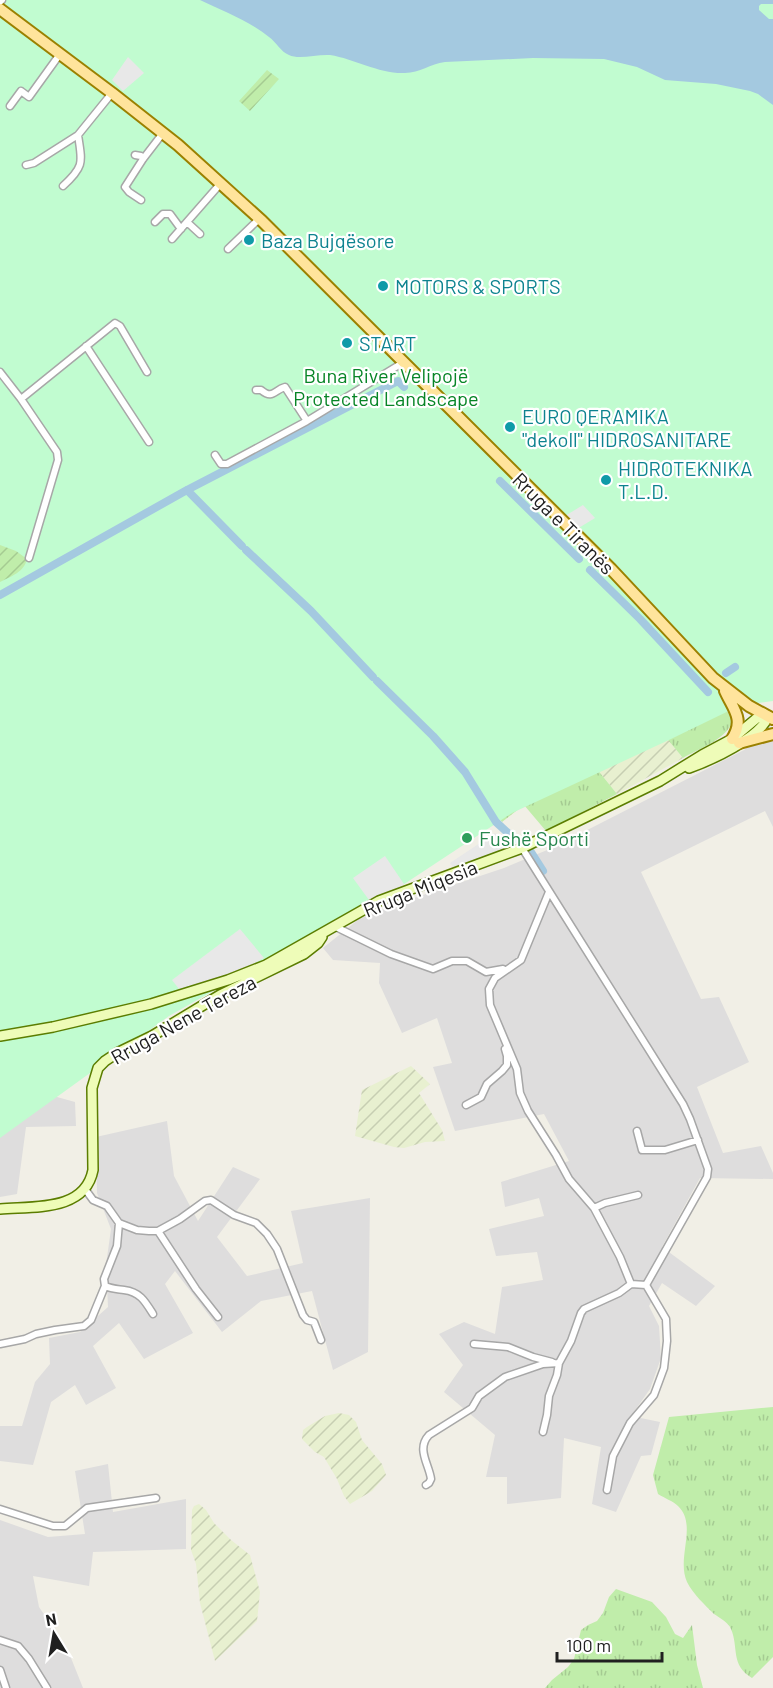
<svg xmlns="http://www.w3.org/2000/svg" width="773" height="1688" viewBox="0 0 773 1688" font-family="Barlow,sans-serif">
	<defs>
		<pattern id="farmland-furrows" width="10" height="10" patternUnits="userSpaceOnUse" patternTransform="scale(1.5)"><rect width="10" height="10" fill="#e8f0d0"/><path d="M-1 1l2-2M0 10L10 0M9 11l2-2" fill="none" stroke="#c7ceb2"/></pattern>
		<pattern id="grass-tufts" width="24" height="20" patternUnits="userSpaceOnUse" patternTransform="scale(1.5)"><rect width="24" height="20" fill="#c0edaa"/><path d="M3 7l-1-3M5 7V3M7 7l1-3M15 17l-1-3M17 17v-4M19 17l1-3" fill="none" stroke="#a5cb92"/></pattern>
		<pattern id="garden-furrows" width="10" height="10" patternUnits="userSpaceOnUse" patternTransform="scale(1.5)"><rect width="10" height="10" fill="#c0edaa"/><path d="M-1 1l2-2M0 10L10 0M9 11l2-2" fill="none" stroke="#a5cb92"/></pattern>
	</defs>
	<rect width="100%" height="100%" fill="#f1efe6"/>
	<path fill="#dedddd" d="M773,738V827L765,811L641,872L701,999L719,997L749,1062L697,1087L723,1153L761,1146L773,1173V1179L700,1178L662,1247L715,1286L696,1306L662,1283L649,1306L659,1326L661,1358L650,1389L631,1416L660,1422L651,1455L641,1456L616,1512L592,1504L601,1447L564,1438L561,1498L507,1504V1477H486L495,1435L444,1392L463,1365L439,1334L464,1322L495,1334L502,1287L543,1280L537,1252L496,1256L489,1229L544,1216L539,1198L505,1207L501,1182L569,1161L544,1114L455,1131L433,1067L452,1063L437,1018L402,1033L379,983L380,963L333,960L323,948L359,919L393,905L504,868L552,848L744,750L755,741Z
		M0,1065L56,1066L57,1097L75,1102L76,1126L26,1127L17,1194L0,1197Z
		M167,1121L174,1176L198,1221L233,1167L260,1179L217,1237L247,1276L303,1263L291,1211L370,1198L368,1352L333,1370L312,1291L261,1301L222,1332L175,1271L165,1284L193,1333L144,1359L119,1323L93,1346L116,1388L86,1405L75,1385L51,1402L33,1465L0,1461V1426H22L35,1382L50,1364L49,1338L80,1332L108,1307L106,1265L111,1229L97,1193L96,1137Z
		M108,1464L113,1512L186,1499V1549L93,1552L89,1586L33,1576L39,1607L67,1648L83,1688H0V1520L48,1537L85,1534L75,1471Z"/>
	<path fill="url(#farmland-furrows)" d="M640,706L683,758L617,794L580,748Z
		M411,1066L430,1084L419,1093L442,1130L445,1141L425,1142L404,1148L394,1147L355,1136L362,1090Z
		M339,1413L349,1415L356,1422L362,1440L382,1464L386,1475L372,1491L350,1504L344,1496L337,1479L324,1457L315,1452L302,1439L303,1430L307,1427L325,1416Z
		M199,1504L206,1510L214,1523L231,1540L250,1555L260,1592L257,1621L215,1661L200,1603L196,1564L191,1550L192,1510L194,1506Z"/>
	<path fill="url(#grass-tufts)" d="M644,614L670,639L667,642L691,668L685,675L714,702L732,715C736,736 698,749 683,758L640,706L580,748L617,794L546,831L524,805L502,822L471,777L556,718L543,700L640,632L634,625Z
		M773,1407V1657L752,1678C730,1665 739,1648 731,1629C729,1623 720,1618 714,1614C705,1605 693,1594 687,1582C676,1558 698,1525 678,1506C673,1501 664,1498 658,1494L653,1475L669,1417Z
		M616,1589L652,1602L666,1617L675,1634L683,1638L692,1625L697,1665L703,1688H545L552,1680L568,1667L574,1659L581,1630L588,1625L597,1621L603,1613L609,1597Z"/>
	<path fill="#c1fcd0" d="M0,0H773V701L741,705L671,739L512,813L377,902L285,950L169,1016L0,1138Z"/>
	<path fill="url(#garden-furrows)" d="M267,70L279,79L250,111L239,101Z
		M0,545L16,551L27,559C24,572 12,576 0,582Z"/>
	<path fill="#e8e8e8" d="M128,57L144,73L123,91L112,80Z
		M583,505L595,518L577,529L565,516Z
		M495,833L501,842L504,852L455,870L450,863Z
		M385,856L406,887L369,900L353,878Z
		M240,929L264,958L239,972L179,989L172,980Z"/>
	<path fill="#a4c9e0" d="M200,0H773V4H761L759,6V10L769,19H773V105L758,94L750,91L716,84L665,80L637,67L604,59L533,58L445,62C430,64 420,73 405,73C379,74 355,59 330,55C317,54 299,60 289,55C281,52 276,42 269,37C249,21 223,11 200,0Z"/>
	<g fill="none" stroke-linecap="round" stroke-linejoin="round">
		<path stroke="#a4c9e0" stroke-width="8" d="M500,481L579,559
			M187,490L242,546
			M246,550L311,611L373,677
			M590,570L640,619L708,692
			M0,595L187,490L398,381L404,387
			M726,673L735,667
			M377,681L433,736L465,772L496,822L508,833L527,846L543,871"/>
		<g stroke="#a7a7a7" stroke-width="9">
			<path id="street" d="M0,2L2,0
				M10,106L21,91L29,97L60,54
				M135,155L141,156L143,159
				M26,165L34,163L78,135L112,93
				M63,186C85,166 82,162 78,135
				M141,200L129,192L125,187L143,159L163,133
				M155,222L163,214H170L181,229
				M187,222L200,234
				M172,239L221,183
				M228,249L259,219
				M86,346L149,442
				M0,372L21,399L57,452L58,460L29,558
				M256,390H261C273,400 274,390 285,387L307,421
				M21,399L115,323L120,326L147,372
				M215,455L221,464H227L307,421L404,362
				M522,848L683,1104L690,1119L708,1169L707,1177L646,1285L631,1284L619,1293L584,1309L581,1313L571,1341L559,1363L557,1375L549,1396L547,1415L543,1432
				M549,892L521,960L495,978L489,989L490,1005L517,1069L520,1093L528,1111L556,1155L569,1179L594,1208L620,1257L631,1284
				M334,926L391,954L433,969L452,961H467L486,972L503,969
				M466,1105L481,1097L487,1084L502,1071L507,1065V1056L505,1049
				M637,1131L642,1150H665L698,1140
				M85,1189L93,1200L107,1206L119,1223L137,1230L149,1231H158L180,1219L205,1201L211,1200L234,1215L256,1223L267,1234L277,1249L303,1315L307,1320L314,1322L321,1340
				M594,1208L605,1203L638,1195
				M119,1223L117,1246L104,1279L105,1286C112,1289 117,1289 124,1290C140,1292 145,1301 153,1314
				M158,1231L196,1289L218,1317
				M0,1344L25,1339L36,1334L55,1330L84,1326L91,1320L105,1286
				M474,1344L508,1347L533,1357L552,1362
				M426,1485L429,1483L431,1479C429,1464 416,1449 429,1435L472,1408L479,1396L505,1377L543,1364L559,1363
				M607,1490L613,1456L630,1423L654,1395L664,1368L667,1341L666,1319L646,1285
				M0,1509L53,1526H65L87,1508L156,1498
				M0,1640L18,1646L29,1659L47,1688
				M0,1670L6,1688"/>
		</g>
		<g stroke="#5b7d00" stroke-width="12">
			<path id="secondary" d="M689,768C709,761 762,737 768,716
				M0,1036L53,1027L151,1004L228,980L266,965L379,901L522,848L660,781L702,755L732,739L763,713
				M0,1209C33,1206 85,1212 93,1170L92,1088L98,1068L105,1061L117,1053L152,1036L220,995L304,954L318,943L322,937"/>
		</g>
		<g stroke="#9b8100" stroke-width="14">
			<path id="primary" d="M0,9L112,93L178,145L262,221L611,569L713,678L749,706L773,719
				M725,691C733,709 745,719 732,739
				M739,743L773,734"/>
		</g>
		<use href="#street" stroke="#fff" stroke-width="6"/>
		<use href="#secondary" stroke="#eefcb8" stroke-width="9"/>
		<use href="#primary" stroke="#ffe49c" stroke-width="10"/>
	</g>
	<g fill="#0f9aa8" stroke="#fff" stroke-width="2">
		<circle cx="249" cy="240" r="6"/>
		<circle cx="383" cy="286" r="6"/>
		<circle cx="347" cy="343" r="6"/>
		<circle cx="510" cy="427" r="6"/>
		<circle cx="606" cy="480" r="6"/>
	</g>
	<circle fill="#2e9e5b" stroke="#fff" stroke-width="2" cx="467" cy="838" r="6"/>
	<g text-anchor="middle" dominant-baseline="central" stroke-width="4.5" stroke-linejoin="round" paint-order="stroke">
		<g font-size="20" fill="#0d838f" stroke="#fff" text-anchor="start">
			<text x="261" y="240">Baza Bujqësore</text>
			<text x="395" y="286">MOTORS &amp; SPORTS</text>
			<text x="359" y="343">START</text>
			<text x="522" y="416">EURO QERAMIKA<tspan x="522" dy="23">"dekoll" HIDROSANITARE</tspan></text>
			<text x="618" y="468">HIDROTEKNIKA<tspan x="618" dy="23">T.L.D.</tspan></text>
		</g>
		<g font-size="20" fill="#078526" stroke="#fff">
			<text x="386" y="375">Buna River Velipojë<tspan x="386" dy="23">Protected Landscape</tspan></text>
		</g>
		<g font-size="20" fill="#202020" stroke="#fff">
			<text transform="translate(564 523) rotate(45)">Rruga e Tiranës</text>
			<text transform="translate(420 888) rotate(-22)">Rruga Miqesia</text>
			<text transform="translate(183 1019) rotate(-29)">Rruga Nene Tereza</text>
		</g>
		<g font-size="20" fill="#27864d" stroke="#fff" text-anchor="start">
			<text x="479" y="838">Fushë Sporti</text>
		</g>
	</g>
	<g transform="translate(54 1634) rotate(349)" stroke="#ffffff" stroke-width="4.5" paint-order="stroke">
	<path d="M0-4.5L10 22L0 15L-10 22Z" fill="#202020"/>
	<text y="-9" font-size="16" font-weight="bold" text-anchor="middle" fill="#202020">N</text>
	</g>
	<path d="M557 1652v9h105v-9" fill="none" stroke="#202020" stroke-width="3"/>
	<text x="566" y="1652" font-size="18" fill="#202020" stroke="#ffffff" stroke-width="4.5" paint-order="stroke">100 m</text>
</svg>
